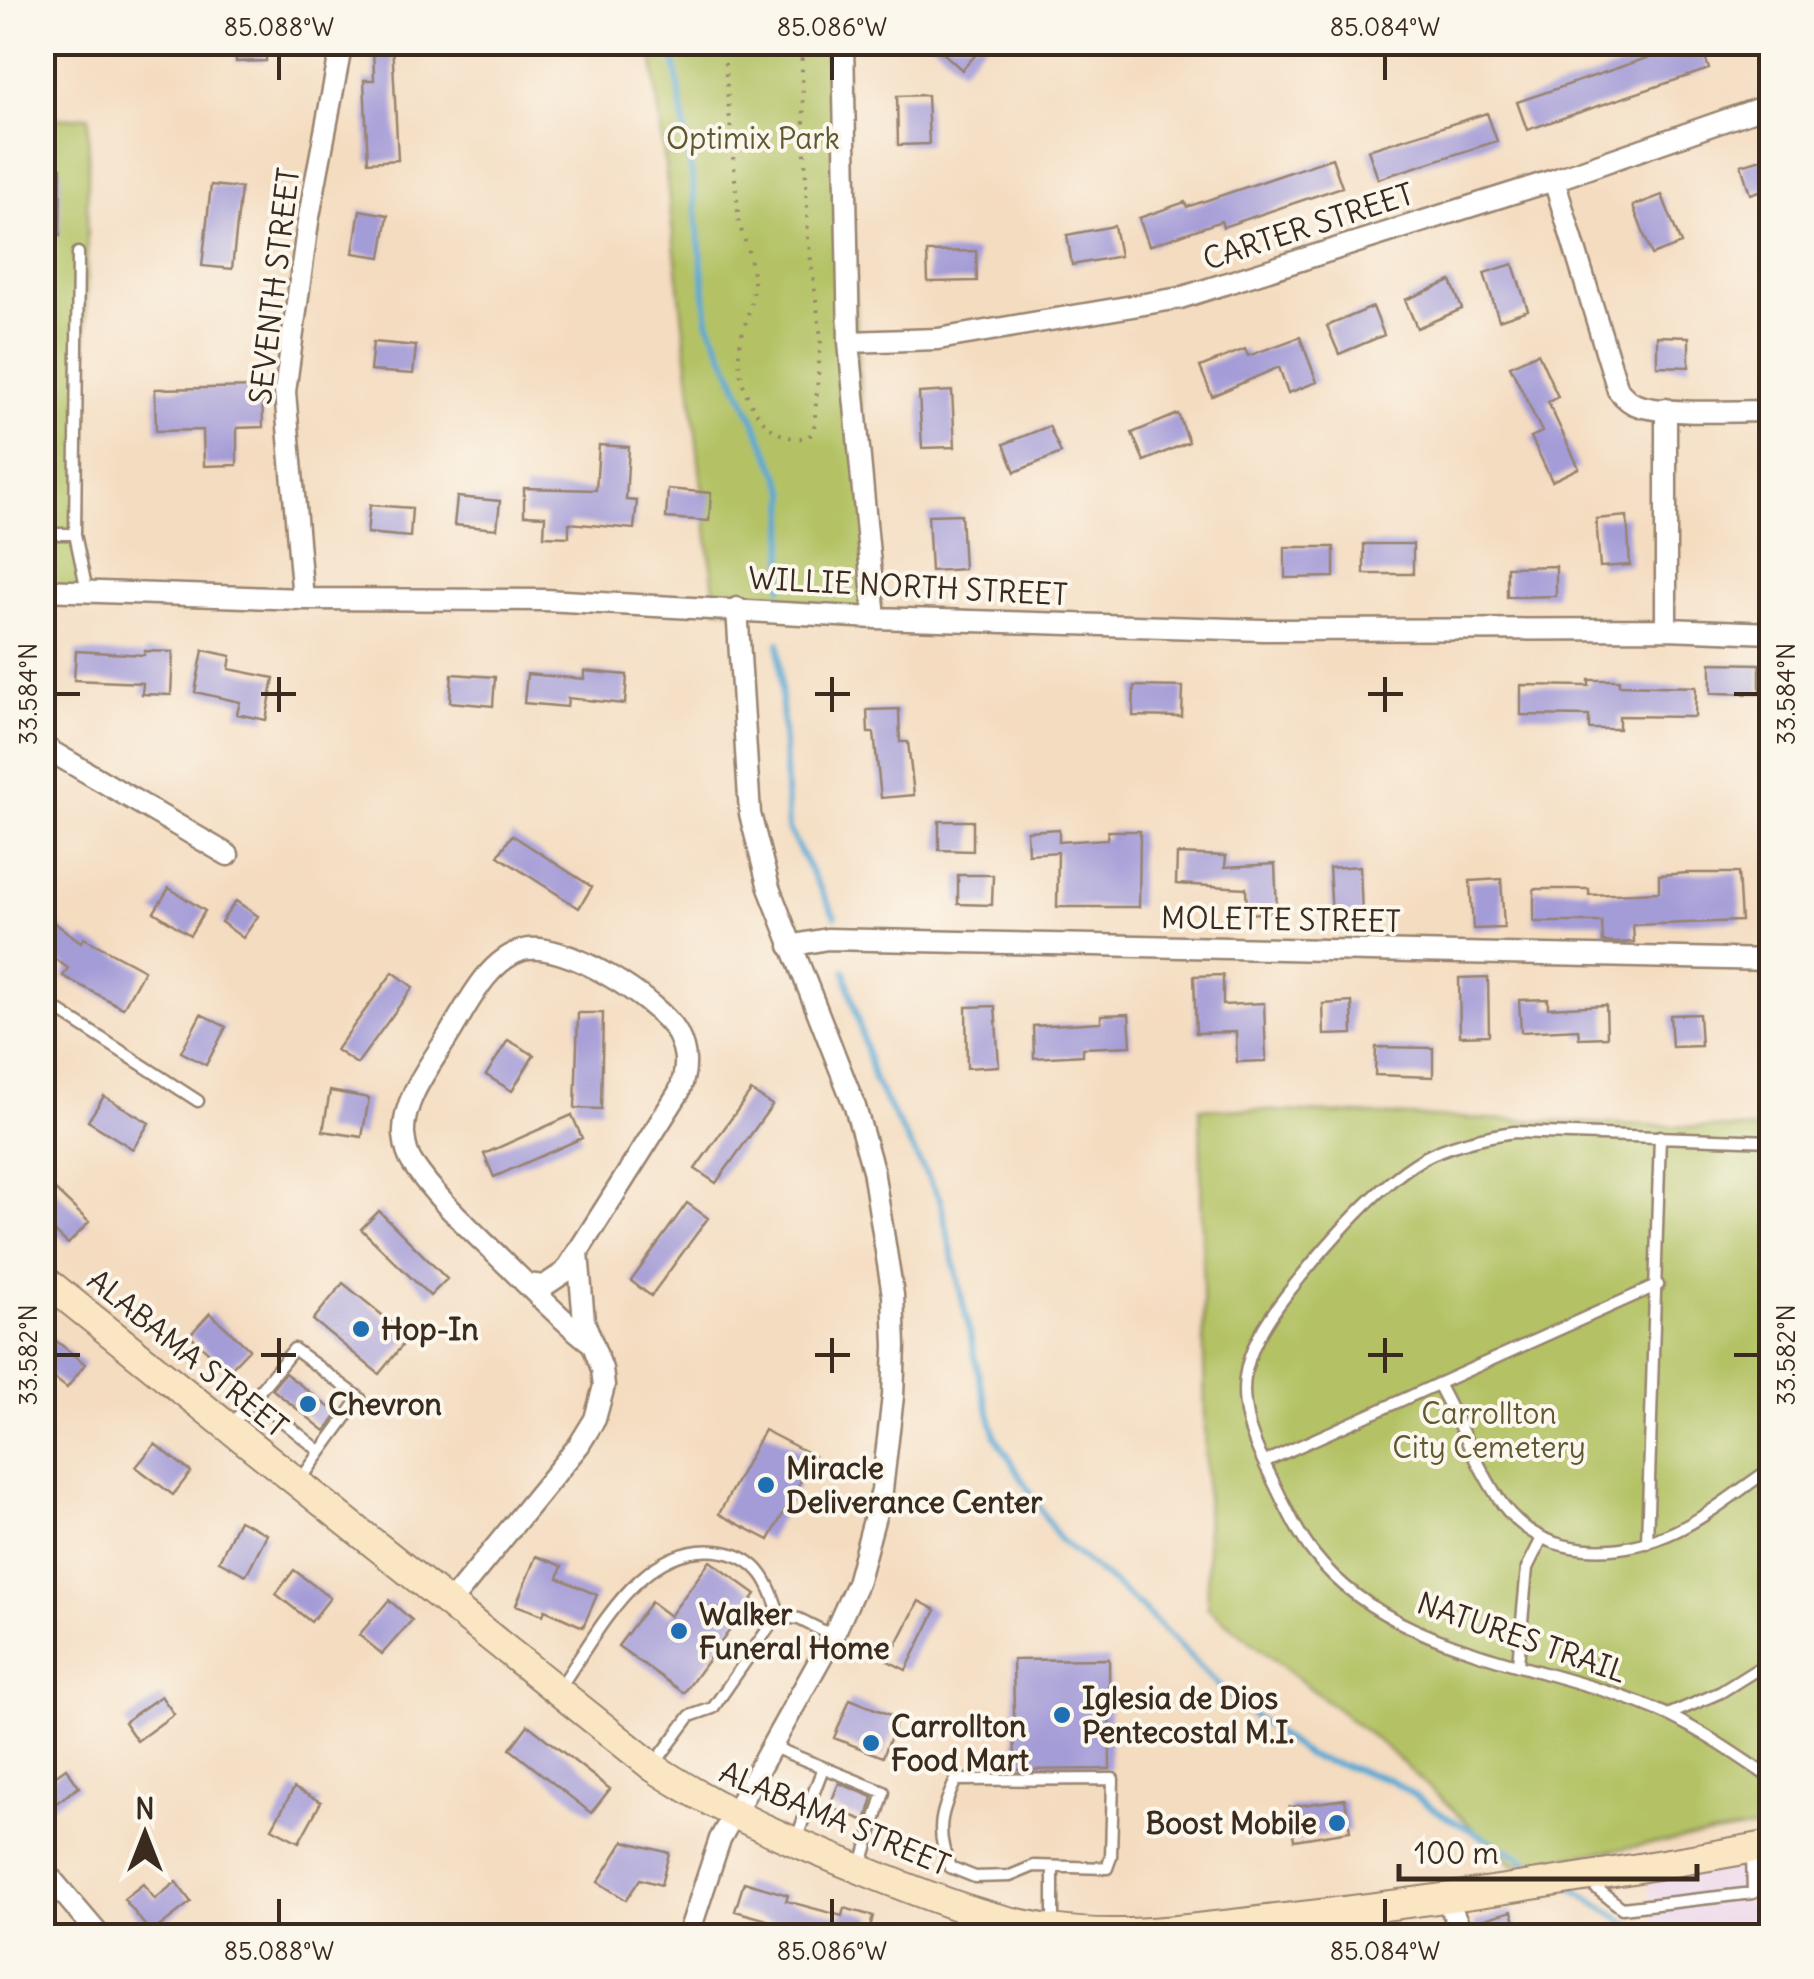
<svg xmlns="http://www.w3.org/2000/svg" width="1814" height="1979" viewBox="0 0 1814 1979" font-family="Delius,sans-serif">
	<rect width="100%" height="100%" fill="#fbf7ec"/>
	<filter id="ink" filterUnits="userSpaceOnUse"><feTurbulence type="fractalNoise" baseFrequency=".01" numOctaves="2"/><feDisplacementMap in="SourceGraphic" scale="20" xChannelSelector="R" yChannelSelector="G"/><feConvolveMatrix kernelMatrix="1 2 1 2 8 2 1 2 1" color-interpolation-filters="sRGB"/></filter>
	<filter id="wash" filterUnits="userSpaceOnUse"><feTurbulence type="fractalNoise" baseFrequency=".0048" numOctaves="4" result="noise"/><feDisplacementMap in="SourceGraphic" scale="40" xChannelSelector="R" yChannelSelector="G"/><feGaussianBlur stdDeviation="2.25" result="paint"/><feColorMatrix in="noise" values="0 0 0 0 0 0 0 0 0 0 0 0 0 0 0 0 0 1.4 0 .05"/><feComposite in="paint" operator="in"/></filter>
	<g filter="url(#wash)">
		<rect width="100%" height="100%" fill="#f4dcc0"/>
		<path fill="#ead1ec" d="M1771,1857V1936H1654L1648,1878Z"/>
		<path fill="#b4c265" stroke="#787642" stroke-width="2.5" d="M651,43H843L842,99L875,618L716,608Z
			M89,116L81,592L43,590V120Z
			M1200,1108L1771,1130V1826L1513,1865L1384,1746L1208,1608Z"/>
		<g fill="none" stroke-linecap="round" stroke-linejoin="round">
			<path stroke="#5aa8d3" stroke-width="6" d="M667,42L675,63L692,176L708,321L787,492L782,588
				M779,643L788,829L835,916
				M845,971L874,1080L940,1199L981,1384L996,1437L1059,1539L1140,1606L1236,1703L1308,1756L1389,1779L1445,1816L1527,1861
				M1573,1889L1648,1936"/>
		</g>
		<g id="blocks">
			<path fill="#a49cd7" d="M236,42H266V61L236,62Z
				M373,42H392L398,160L368,162L364,80H374Z
				M931,42H987L962,70Z
				M1694,42H1700L1709,69L1527,130L1517,102Z
				M927,95L929,144L898,145L897,96Z
				M1487,113L1497,141L1378,179L1368,150Z
				M1772,156V187L1750,194L1741,165Z
				M1332,158L1342,187L1223,227L1221,221L1149,246L1139,218L1185,202L1187,207Z
				M42,168H61L60,236L42,235Z
				M211,185L241,188L232,269L202,266Z
				M1662,195L1681,244L1652,255L1633,206Z
				M360,210L388,215L381,257L353,253Z
				M1114,226L1120,256L1072,265L1067,235Z
				M976,251L977,281L928,282L927,252Z
				M1513,264L1528,310L1499,320L1484,273Z
				M1451,281L1462,309L1417,328L1405,300Z
				M1373,307L1384,335L1339,354L1327,326Z
				M1657,336L1689,337V367L1657,366Z
				M1300,337L1317,382L1288,393L1279,367L1212,396L1200,367L1245,349L1248,356Z
				M373,342L416,346L413,374L370,371Z
				M1538,353L1558,397L1548,402L1579,468L1552,481L1531,437L1542,432L1510,366Z
				M262,387L263,427L237,428V465L204,466L203,430L156,431L155,389Z
				M952,391L955,447L922,448L919,393Z
				M1178,414L1189,442L1144,461L1132,433Z
				M1049,426L1061,453L1015,472L1004,444Z
				M599,445L629,447L626,500L637,501L634,529L569,523V537L544,536L545,516L524,515V488L596,490Z
				M668,489L711,493L709,521L666,518Z
				M457,497L500,501L497,529L454,525Z
				M370,505L412,508L410,537L367,533Z
				M961,514L964,569L931,571L928,515Z
				M1627,516L1630,565L1600,567L1596,519Z
				M1364,544H1413V574H1364Z
				M1285,547H1334V577L1285,578Z
				M1556,566V596L1507,597V567Z
				M203,650L231,656L229,669L274,678L266,720L237,714L240,702L195,692Z
				M76,651L144,655L145,651L173,652L171,695L142,694L143,683L74,680Z
				M1711,663L1760,664V694L1711,693Z
				M584,671L627,675L625,704L568,698L567,707L524,703L527,674L584,679Z
				M452,674L495,677L493,706L450,702Z
				M1589,680H1619V685L1696,687L1695,717L1619,716V729H1589V716L1521,715V685L1589,686Z
				M1134,686L1183,687L1182,717L1133,716Z
				M899,709L900,742H908L914,795L881,798L874,733H868L867,710Z
				M939,821H973V851L939,850Z
				M1059,829V842L1107,839L1108,831H1140L1139,907H1057L1058,852L1028,854L1027,831Z
				M512,835L592,887L579,908L498,856Z
				M1177,854L1226,856L1225,867L1275,864L1277,912L1247,914L1246,888L1176,884Z
				M1360,866L1362,915L1332,916L1329,868Z
				M1689,873H1738L1741,921L1633,925L1634,942L1616,943L1603,942L1602,922H1534V889H1589V895L1659,892V875Z
				M958,875H993L992,905L958,904Z
				M1501,879L1504,928L1473,929L1470,881Z
				M169,888L205,911L190,935L154,912Z
				M236,901L258,916L243,938L221,922Z
				M42,914L81,942L84,938L144,970L123,1008L63,976L68,968L42,950Z
				M393,972L413,987L357,1064L336,1050Z
				M1223,975V1005L1264,1003L1266,1061L1237,1062L1236,1032L1196,1033L1194,976Z
				M1488,977L1489,1035L1460,1036L1459,978Z
				M1548,999V1008L1606,1005L1607,1037L1579,1038L1578,1029L1521,1032L1519,1000Z
				M1352,1002L1353,1034L1324,1035L1323,1004Z
				M995,1006L999,1066L967,1068L966,1007Z
				M578,1013H603L601,1109L575,1108Z
				M201,1014L226,1027L206,1065L181,1052Z
				M1129,1014L1131,1046L1083,1048V1055L1034,1058L1033,1026L1101,1022V1015Z
				M1699,1014L1701,1046L1672,1047L1670,1015Z
				M508,1040L534,1055L512,1091L486,1075Z
				M1376,1047L1433,1048V1077L1375,1075Z
				M330,1091L369,1098L362,1137L323,1131Z
				M751,1091L772,1105L716,1183L695,1169Z
				M104,1096L149,1123L133,1149L88,1121Z
				M572,1115L582,1138L494,1177L484,1154Z
				M51,1186L89,1222L68,1244L42,1220V1194Z
				M687,1203L708,1218L651,1296L631,1281Z
				M379,1211L447,1279L430,1296L361,1229Z
				M343,1283L409,1337L379,1374L313,1320Z
				M210,1313L249,1349L228,1371L190,1335Z
				M50,1336L85,1364L67,1388L42,1369V1345Z
				M285,1373L338,1414L325,1431L272,1389Z
				M764,1430L814,1456L769,1540L719,1514Z
				M155,1444L191,1472L173,1495L136,1467Z
				M239,1520L267,1534L246,1575L219,1561Z
				M536,1556L562,1566L558,1578L597,1595L583,1627L545,1610L543,1615L516,1605Z
				M710,1561L756,1594L684,1693L618,1646L651,1602L670,1616Z
				M294,1570L330,1598L311,1622L276,1594Z
				M389,1600L412,1620L382,1654L359,1635Z
				M919,1601L936,1610L906,1670L888,1661Z
				M1109,1659L1110,1769L1015,1770L1013,1660Z
				M161,1696L174,1714L137,1741L124,1722Z
				M850,1699L898,1718L883,1757L834,1738Z
				M528,1725L610,1789L591,1813L510,1749Z
				M66,1768L79,1787L42,1813V1785Z
				M839,1783L873,1797L866,1821L829,1807Z
				M294,1788L321,1802L299,1842L272,1828Z
				M1345,1799L1350,1831L1294,1840L1289,1807Z
				M624,1841L669,1853L661,1885L640,1879L626,1900L598,1882Z
				M176,1882L191,1902L151,1933L124,1899L143,1884L155,1899Z
				M744,1882L788,1895L786,1901L842,1916L844,1908L873,1916L868,1936H786L789,1926L735,1911Z
				M1512,1911L1519,1936H1478L1473,1922Z"/>
		</g>
	</g>
	<g filter="url(#ink)">
		<use href="#blocks" fill-opacity="0" stroke="#98836f" stroke-width="2.5"/>
		<g fill="none" stroke-linecap="round" stroke-linejoin="round">
			<g stroke="#98836f" stroke-width="15">
				<path id="lane" d="M42,534H75L78,253
					M75,534L87,591
					M42,1000L198,1101
					M1772,1141L1514,1132C1486,1136 1460,1142 1434,1153C1384,1175 1321,1251 1287,1294C1239,1356 1230,1396 1266,1467C1281,1496 1294,1529 1314,1554C1396,1659 1555,1662 1668,1715C1705,1733 1738,1756 1772,1779
					M1438,1384C1458,1420 1480,1473 1503,1505C1544,1560 1619,1558 1676,1531C1710,1515 1741,1488 1772,1468
					M254,1398L321,1452
					M230,1427L294,1349L360,1398L299,1482
					M1264,1462L1658,1285
					M1647,1543L1660,1136
					M1518,1664L1527,1568L1542,1538
					M558,1690C598,1634 642,1537 724,1552C760,1559 770,1584 780,1616
					M1668,1715L1721,1692L1772,1660
					M773,1747L884,1792L861,1867
					M653,1766L690,1716L713,1708L772,1623L780,1616L799,1619L833,1636
					M1113,1779L1111,1857L1107,1868L1034,1866L1010,1876L975,1877L950,1867C935,1833 940,1813 956,1780Z
					M795,1842L823,1768
					M1594,1880L1596,1888L1622,1908L1753,1893L1752,1853
					M1053,1926V1867"/>
			</g>
			<g stroke="#98836f" stroke-width="25">
				<path id="street" d="M843,42L849,342L875,618
					M1554,180L1618,390C1623,396 1630,403 1637,405C1663,415 1740,411 1772,411
					M849,342L938,339L1180,298L1554,180L1772,104
					M1666,409V629
					M42,590L303,599L545,600L875,618L1263,630L1666,629L1772,633
					M303,599L285,392L308,222L339,58L338,42
					M42,746L228,855
					M790,946L827,939L1772,960
					M527,1284L544,1286L565,1272L679,1092C687,1071 688,1054 677,1033C659,1000 562,939 523,950C488,960 468,1004 450,1033C432,1063 402,1099 404,1135C405,1145 408,1157 413,1164C438,1201 474,1232 506,1264C533,1290 559,1318 589,1341
					M449,1604L579,1445L595,1419L604,1386L602,1369L584,1321L578,1253
					M42,1868L100,1936
					M1446,1898L1464,1936
					M688,1936L720,1839L833,1636L857,1583L882,1490L893,1396L895,1346L893,1295L873,1170L855,1107L769,888L750,814L737,608"/>
			</g>
			<g stroke="#98836f" stroke-width="32">
				<path id="secondary" d="M42,1278L653,1767C722,1813 800,1845 877,1876C933,1898 991,1921 1051,1929C1129,1940 1207,1926 1285,1918C1447,1900 1610,1874 1772,1845"/>
			</g>
			<path stroke="#98836f" stroke-width="4" stroke-dasharray="2.5 8" stroke-linecap="butt" d="M723,42L739,224C746,244 754,264 753,285C753,309 740,331 739,354C738,392 765,447 809,437L814,429L821,338L808,238L801,42"/>
			<use href="#lane" stroke="#fff" stroke-width="10"/>
			<use href="#street" stroke="#fff" stroke-width="20"/>
			<use href="#secondary" stroke="#fbe6c4" stroke-width="28"/>
		</g>
	</g>
	<path fill="none" stroke="#3b2a1e" stroke-width="4" d="M279,55V80M832,55V80M1385,55V80M279,677V712M832,677V712M1385,677V712M55,694H80M261,694H296M815,694H850M1368,694H1403M1734,694H1759M279,1338V1373M832,1338V1373M1385,1338V1373M55,1355H80M261,1355H296M815,1355H850M1368,1355H1403M1734,1355H1759M279,1899V1924M832,1899V1924M1385,1899V1924"/>
	<g fill="#1f6fb2" stroke="#fbf7ec" stroke-width="4">
		<circle cx="361" cy="1329" r="10"/>
		<circle cx="308" cy="1404" r="10"/>
		<circle cx="766" cy="1485" r="10"/>
		<circle cx="679" cy="1631" r="10"/>
		<circle cx="1062" cy="1715" r="10"/>
		<circle cx="871" cy="1743" r="10"/>
		<circle cx="1337" cy="1823" r="10"/>
	</g>
	<g text-anchor="middle" dominant-baseline="central" stroke-width="8" stroke-linejoin="round" paint-order="stroke">
		<g font-size="30" fill="#5f5833" stroke="#fbf7ec">
			<text x="753" y="138">Optimix Park</text>
			<text x="1489" y="1413">Carrollton<tspan x="1489" dy="34">City Cemetery</tspan></text>
		</g>
		<g font-size="30" fill="#3b2a1e" stroke="#fbf7ec">
			<text transform="translate(1308 226) rotate(-18)">CARTER STREET</text>
			<text transform="translate(274 286) rotate(-83)">SEVENTH STREET</text>
			<text transform="translate(908 586) rotate(3)">WILLIE NORTH STREET</text>
			<text transform="translate(1281 919) rotate(1)">MOLETTE STREET</text>
			<text transform="translate(188 1353) rotate(39)">ALABAMA STREET</text>
			<text transform="translate(1522 1637) rotate(19)">NATURES TRAIL</text>
			<text transform="translate(835 1818) rotate(23)">ALABAMA STREET</text>
		</g>
		<g font-size="30" font-weight="bold" fill="#3b2a1e" stroke="#fbf7ec" text-anchor="start">
			<text x="381" y="1329">Hop-In</text>
			<text x="328" y="1404">Chevron</text>
			<text x="786" y="1468">Miracle<tspan x="786" dy="34">Deliverance Center</tspan></text>
			<text x="699" y="1614">Walker<tspan x="699" dy="34">Funeral Home</tspan></text>
			<text x="1082" y="1698">Iglesia de Dios<tspan x="1082" dy="34">Pentecostal M.I.</tspan></text>
			<text x="891" y="1726">Carrollton<tspan x="891" dy="34">Food Mart</tspan></text>
			<text x="1317" y="1823" text-anchor="end">Boost Mobile</text>
		</g>
	</g>
	<rect width="1814" height="1979" fill="none" stroke="#fbf7ec" stroke-width="110"/>
	<g transform="translate(145 1834)" stroke="#fbf7ec" stroke-width="8" paint-order="stroke">
	<path d="M0-8L18 38L0 25L-18 38Z" fill="#3b2a1e"/>
	<text y="-15" font-size="28" font-weight="bold" text-anchor="middle" fill="#3b2a1e">N</text>
	</g>
	<path d="M1399 1864v15h298v-15" fill="none" stroke="#3b2a1e" stroke-width="5"/>
	<text x="1414" y="1864" font-size="30" fill="#3b2a1e" stroke="#fbf7ec" stroke-width="8" paint-order="stroke">100 m</text>
	<rect x="55" y="55" width="1704" height="1869" fill="none" stroke="#3b2a1e" stroke-width="4"/>
	<g font-size="25" text-anchor="middle" fill="#3b2a1e">
		<text x="279" y="36">85.088°W</text>
		<text x="832" y="36">85.086°W</text>
		<text x="1385" y="36">85.084°W</text>
		<text transform="translate(28 694) rotate(-90)" y="9">33.584°N</text>
		<text transform="translate(1786 694) rotate(-90)" y="9">33.584°N</text>
		<text transform="translate(28 1355) rotate(-90)" y="9">33.582°N</text>
		<text transform="translate(1786 1355) rotate(-90)" y="9">33.582°N</text>
		<text x="279" y="1960">85.088°W</text>
		<text x="832" y="1960">85.086°W</text>
		<text x="1385" y="1960">85.084°W</text>
	</g>
</svg>
